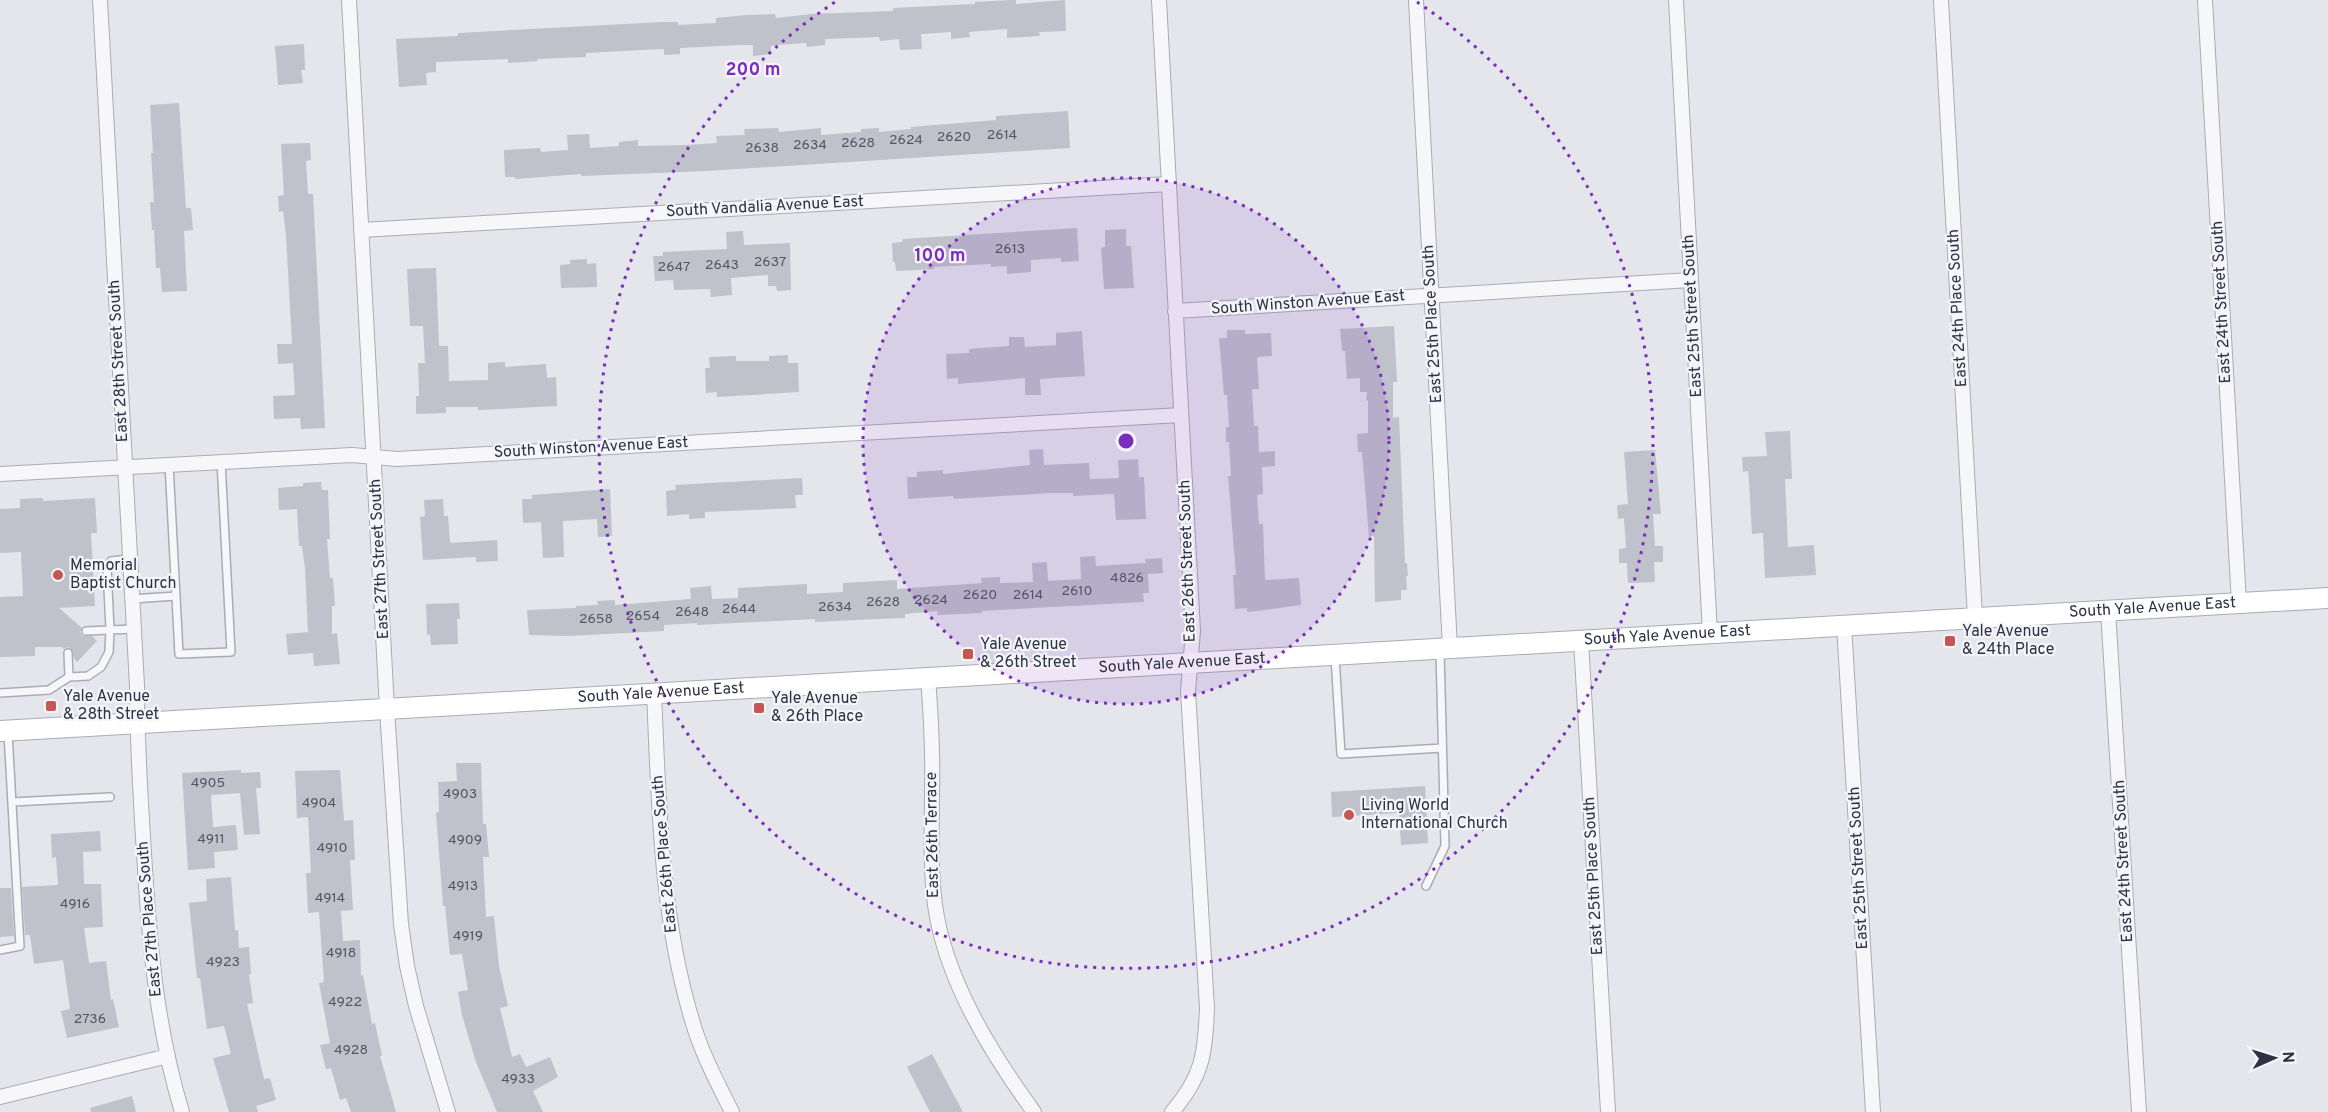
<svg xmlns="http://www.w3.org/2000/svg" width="2328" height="1112" viewBox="0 0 2328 1112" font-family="Overpass,sans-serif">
	<rect width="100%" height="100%" fill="#e4e6eb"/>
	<path fill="#bfc1cb" d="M1010,0H1016V4L1065,0L1066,31L1039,32L1040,36L1007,38V29L969,32L970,37L951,39V32L921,34L922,49L900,50L899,39L880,41L879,37L825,39V45L807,47L806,43L777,45L771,46V54L753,56V45H741L680,48V54L664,55V49L642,50L586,53V57L537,59L538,61L508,63V59L436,62V72L426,73L427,85L399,87L396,39L458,36V33L662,22H678V25L716,23V18L746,15L775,14L776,18L812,14L893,11V8L975,4V2Z
		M304,44L305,70H301L303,83L278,85L275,46Z
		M179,103L186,208H191L193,230L184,231L187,291L162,292L160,268H156L154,230H152L150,202H154L151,153H153L150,105Z
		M1068,111L1070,148L706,171L581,176V174L515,179V177H505L504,150L540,148L541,152L568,150L567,135L589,134L590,148L619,146V142L638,140V146L686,145L717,143L716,136L745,135L744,129L778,128L779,132L821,128V135L861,132V129L879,128V132L911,129V127L996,120V116Z
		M310,143L311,160L306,161L308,194H313L325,428L301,429L300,418L274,419L273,396L295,395L293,363L278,364L277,344H292L286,235L283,211L279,212L278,196L284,195L281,144Z
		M1077,228L1079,261L1061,262V258L1031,260V272L1007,274V266L991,267V264L934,267V269L896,271L895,262H893L892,243L902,242L903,239Z
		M1126,229V246H1131L1134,288L1104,289L1101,248L1105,247V230Z
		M743,231L744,245L790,243L791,290L777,291L776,286H768V275L731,278L732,295L711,297L710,289L674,290L673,280L655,281L653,256H663V252L727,249L726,232Z
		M587,259V264L596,263L597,287L561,288L560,265L570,264V260Z
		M436,268L439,346H448L449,381L488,380V363L505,362V367L546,364L547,378L556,377L557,406L478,410V407H446V413L416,414V396H419L418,363H425L423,326H410L407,269Z
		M1394,326L1397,382H1393V418L1399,417L1405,563H1407L1408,576H1406L1407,590H1401V600L1375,602L1374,536L1369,537L1362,452H1358L1357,434L1368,433V400L1366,401L1367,392H1360V378L1347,379L1345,351H1342L1340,329Z
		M1227,330H1245V334L1271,333L1272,356L1257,357L1259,389H1252L1254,426H1258L1259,452L1275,451V466L1262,467L1263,494L1257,495L1259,524H1263L1265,580L1299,578L1301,605L1257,611L1247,612V608L1235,609L1233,575H1236L1228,476H1231L1229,442H1226V427H1229L1227,395H1224L1219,338H1227Z
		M1082,331L1085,376L1040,379L1041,395H1025V378L958,384V378L947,379L946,354L969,353V349L1009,346V337H1024L1025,347L1056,345V333Z
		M788,355V363H798L799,392L717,397V392L706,393L705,368H710L709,357L736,356V361H769V356Z
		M1790,431L1792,479H1785L1788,547L1814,545L1816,575L1765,578L1763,533L1752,534L1749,481L1748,471L1743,472L1742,457L1767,456L1765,432Z
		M1043,449L1044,465L1089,463L1090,479L1119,478L1118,460L1138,459L1139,477H1144L1146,519L1116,520L1114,494L1073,496V493H1051L954,499L953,496L908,499L907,477H917V472L943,470V474L1030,465L1029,450Z
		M1655,450L1661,514H1653L1655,546H1663V562H1654L1655,582L1628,583L1627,563H1619V549L1626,548L1624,518L1618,519L1617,505L1628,504L1624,452Z
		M802,478L803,495H795L796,508L705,512V518L689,519V514L667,516L666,491L676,490L675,485Z
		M321,482L322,490H328L330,539H327L330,578H333L335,606H332V634L337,633L340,664L314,666L313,653L288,655L286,634L308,632L305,568L302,546H299L297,509L279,510L278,488L303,486V483Z
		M610,489L612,536L598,537L597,519L563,521L564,557L543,558L541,522L523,523L522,499H532V495Z
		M43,498V501L95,498L97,533H91L95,606L59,608L82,628L80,632L83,636H92L97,641L77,662L74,658L72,650L68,647L64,649L62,647H35V656L0,657V597L23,596L21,552L0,553V509L20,508V499Z
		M443,499L444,516H448L450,543L497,540L498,561L476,562V557L423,560L420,517L425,516L424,500Z
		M1095,556L1096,566L1146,563L1145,559L1162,558L1163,573L1148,574L1149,593H1143L1144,602L982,611V613L938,615L937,611L905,614V618L876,619L815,622V619L697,625V623L664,625V631L567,636L529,635L527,610L576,608V606L598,605L597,601L615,600V605L691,599L690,588L711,586L712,599L738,598V588L807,584V594L843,592V583L897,580V589L982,583L981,578L1000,577V583L1033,582L1032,563L1047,562L1048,581L1081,579L1080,557Z
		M459,603L460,619H457L458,644L431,645L430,634L427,635L426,604Z
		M456,763H481L483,824H486L489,857H483L486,917L494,916L499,966L508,1006L500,1008L512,1057L520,1054L526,1067L550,1057L558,1077L533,1091L543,1112H497L476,1062L462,1015L458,992L468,990L462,954L450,955L445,906H443L436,813L439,812L438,782L457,781Z
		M241,770V773L260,772L261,788H256L260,834L244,835L240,793L211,795L213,827L236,825L238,850L214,852L215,868L188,870L182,773Z
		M340,770L344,821L353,820L355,860H350L353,910L341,911L343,941L360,940L361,976L363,975L372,1024L375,1023L382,1056H380L396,1112H351L346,1098L340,1100L331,1068L326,1069L320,1045L330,1043L319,983L324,982L319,912L308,913L306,873H311L308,817L297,818L295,771Z
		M1425,786L1428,843L1401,845L1399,813L1332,817L1331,792Z
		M100,831L101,851L83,852L84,884H101L103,927L84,928L89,963L106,961L111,1000L113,999L119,1027L67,1038L61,1011L70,1009L63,960L34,964L30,935H25L22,887L58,885L56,857L52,858L51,834Z
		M231,877L235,931L238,930L239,948L249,947L251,974H249L253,1003L247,1004L264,1079L270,1078L276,1100L256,1106L258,1112H229L213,1058L231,1054L224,1026L207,1029L200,978H197L189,903L207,901L206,879Z
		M0,888H11L14,936L0,937Z
		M932,1054L963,1112H930L907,1067Z
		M132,1096L136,1112H91L90,1108Z"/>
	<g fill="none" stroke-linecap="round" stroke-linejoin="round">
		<g stroke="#a9acb5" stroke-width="10">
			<path id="service" d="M169,464L179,654L231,652L221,461
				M132,599L176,596
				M86,631L134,629
				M68,653L69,677
				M1335,657L1341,754L1442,748
				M0,693L49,690L69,677L88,676L101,667L109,652L110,629L107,568L111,561L130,559
				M12,802L110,797
				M1426,886L1445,846L1440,651
				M0,950L20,946L8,733"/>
		</g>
		<g stroke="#a9acb5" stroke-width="16">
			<path id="minor" d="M100,0L137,686C137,747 141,808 145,869C150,951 158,1033 182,1112
				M349,0L387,709L401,924L407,966L416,1006L448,1112
				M1159,0L1193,631L1188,691L1207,1008C1205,1054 1203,1076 1172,1112
				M1416,0L1450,648
				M1676,0L1710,633
				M1941,0L1975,617
				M2205,0L2239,603
				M361,230L1169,184
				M1175,311L1691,280
				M0,474L352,455L397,459L1181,415
				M2108,610L2139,1112
				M1844,624L1873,1112
				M1581,640L1608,1112
				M928,678C931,715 933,754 932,791C932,830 930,867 935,905C945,979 991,1053 1034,1112
				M654,693C659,803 660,914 692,1020C701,1052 717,1082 732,1112
				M0,1097L168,1056"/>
		</g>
		<g stroke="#a9acb5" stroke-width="22">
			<g id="secondary">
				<path id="s1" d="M0,731L2328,598"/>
			</g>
		</g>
		<use href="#service" stroke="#f7f7fa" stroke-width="7"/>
		<use href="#minor" stroke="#f7f7fa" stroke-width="14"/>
		<use href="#secondary" stroke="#fff" stroke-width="20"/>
	</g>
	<circle cx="1126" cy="441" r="263" fill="#7b2cbf" fill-opacity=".12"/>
	<g fill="none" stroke="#7b2cbf" stroke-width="3" stroke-dasharray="3 6">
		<circle cx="1126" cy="441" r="263"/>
		<path d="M1417 2A527 527 0 1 1 835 2"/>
	</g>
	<g fill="#c65653" stroke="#f4f5f8" stroke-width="2">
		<circle cx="58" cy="575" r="6"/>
		<rect x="1944" y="635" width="12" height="12" rx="3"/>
		<rect x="962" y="648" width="12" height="12" rx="3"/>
		<rect x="45" y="700" width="12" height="12" rx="3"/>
		<rect x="753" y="702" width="12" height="12" rx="3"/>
		<circle cx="1349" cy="815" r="6"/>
	</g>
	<g text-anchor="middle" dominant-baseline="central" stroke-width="4.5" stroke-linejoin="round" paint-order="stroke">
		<g font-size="14" fill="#525565">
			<text x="1002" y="135">2614</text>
			<text x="954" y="137">2620</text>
			<text x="906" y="140">2624</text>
			<text x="858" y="143">2628</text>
			<text x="810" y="145">2634</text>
			<text x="762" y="148">2638</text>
			<text x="1010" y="249">2613</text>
			<text x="770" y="262">2637</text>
			<text x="722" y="265">2643</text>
			<text x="674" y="267">2647</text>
			<text x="1127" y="578">4826</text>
			<text x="1077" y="591">2610</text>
			<text x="980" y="595">2620</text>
			<text x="1028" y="595">2614</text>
			<text x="931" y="600">2624</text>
			<text x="883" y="602">2628</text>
			<text x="835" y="607">2634</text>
			<text x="739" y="609">2644</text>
			<text x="692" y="612">2648</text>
			<text x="643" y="616">2654</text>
			<text x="596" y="619">2658</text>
			<text x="208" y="783">4905</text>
			<text x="460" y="794">4903</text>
			<text x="319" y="803">4904</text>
			<text x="211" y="839">4911</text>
			<text x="465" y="840">4909</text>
			<text x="332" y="848">4910</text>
			<text x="463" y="886">4913</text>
			<text x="330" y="898">4914</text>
			<text x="75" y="904">4916</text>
			<text x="468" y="936">4919</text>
			<text x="341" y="953">4918</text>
			<text x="223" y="962">4923</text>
			<text x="345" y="1002">4922</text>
			<text x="90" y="1019">2736</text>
			<text x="351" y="1050">4928</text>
			<text x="518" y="1079">4933</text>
		</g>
		<g font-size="16" fill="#2d3143" stroke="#f4f5f8">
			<text transform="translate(765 207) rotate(-3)">South Vandalia Avenue East</text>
			<text transform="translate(2222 302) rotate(-93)">East 24th Street South</text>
			<text transform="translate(1308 303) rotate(-4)">South Winston Avenue East</text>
			<text transform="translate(1958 308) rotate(-93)">East 24th Place South</text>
			<text transform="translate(1693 316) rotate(-93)">East 25th Street South</text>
			<text transform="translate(1433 324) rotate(-93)">East 25th Place South</text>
			<text transform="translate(119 361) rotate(-93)">East 28th Street South</text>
			<text transform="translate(591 448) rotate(-3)">South Winston Avenue East</text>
			<text transform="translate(380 559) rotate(-93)">East 27th Street South</text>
			<text transform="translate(1188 561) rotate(-92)">East 26th Street South</text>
			<text stroke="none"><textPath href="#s1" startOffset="2156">South Yale Avenue East</textPath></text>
			<text stroke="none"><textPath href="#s1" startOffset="1670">South Yale Avenue East</textPath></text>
			<text stroke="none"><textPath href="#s1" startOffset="1184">South Yale Avenue East</textPath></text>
			<text stroke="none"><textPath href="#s1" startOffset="662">South Yale Avenue East</textPath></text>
			<text transform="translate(933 835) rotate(-91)">East 26th Terrace</text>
			<text transform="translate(665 854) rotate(-95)">East 26th Place South</text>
			<text transform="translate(2124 861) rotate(-93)">East 24th Street South</text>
			<text transform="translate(1859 868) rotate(-93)">East 25th Street South</text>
			<text transform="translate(1594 876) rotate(-93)">East 25th Place South</text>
			<text transform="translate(150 919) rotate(-95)">East 27th Place South</text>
		</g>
		<g font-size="16" fill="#2d3143" stroke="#f4f5f8" text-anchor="start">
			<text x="70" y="566">Memorial<tspan x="70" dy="18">Baptist Church</tspan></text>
			<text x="1962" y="632">Yale Avenue<tspan x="1962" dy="18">&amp; 24th Place</tspan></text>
			<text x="980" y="645">Yale Avenue<tspan x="980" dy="18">&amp; 26th Street</tspan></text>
			<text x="63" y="697">Yale Avenue<tspan x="63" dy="18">&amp; 28th Street</tspan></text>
			<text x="771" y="699">Yale Avenue<tspan x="771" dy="18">&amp; 26th Place</tspan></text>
			<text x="1361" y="806">Living World<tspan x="1361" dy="18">International Church</tspan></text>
		</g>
	</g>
	<circle cx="1126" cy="441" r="9" fill="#7b2cbf" stroke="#f4f5f8" stroke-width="3"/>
	<g font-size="18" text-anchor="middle" font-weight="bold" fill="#7b2cbf" stroke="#f4f5f8" stroke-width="4.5" stroke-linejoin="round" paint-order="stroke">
		<text x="753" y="75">200 m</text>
		<text x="940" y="261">100 m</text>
	</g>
	<g transform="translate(2274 1058) rotate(87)" stroke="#f4f5f8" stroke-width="4.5" paint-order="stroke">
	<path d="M0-4.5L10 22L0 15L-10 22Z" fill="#2d3143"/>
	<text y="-9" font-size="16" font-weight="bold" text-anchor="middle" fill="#2d3143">N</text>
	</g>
</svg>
